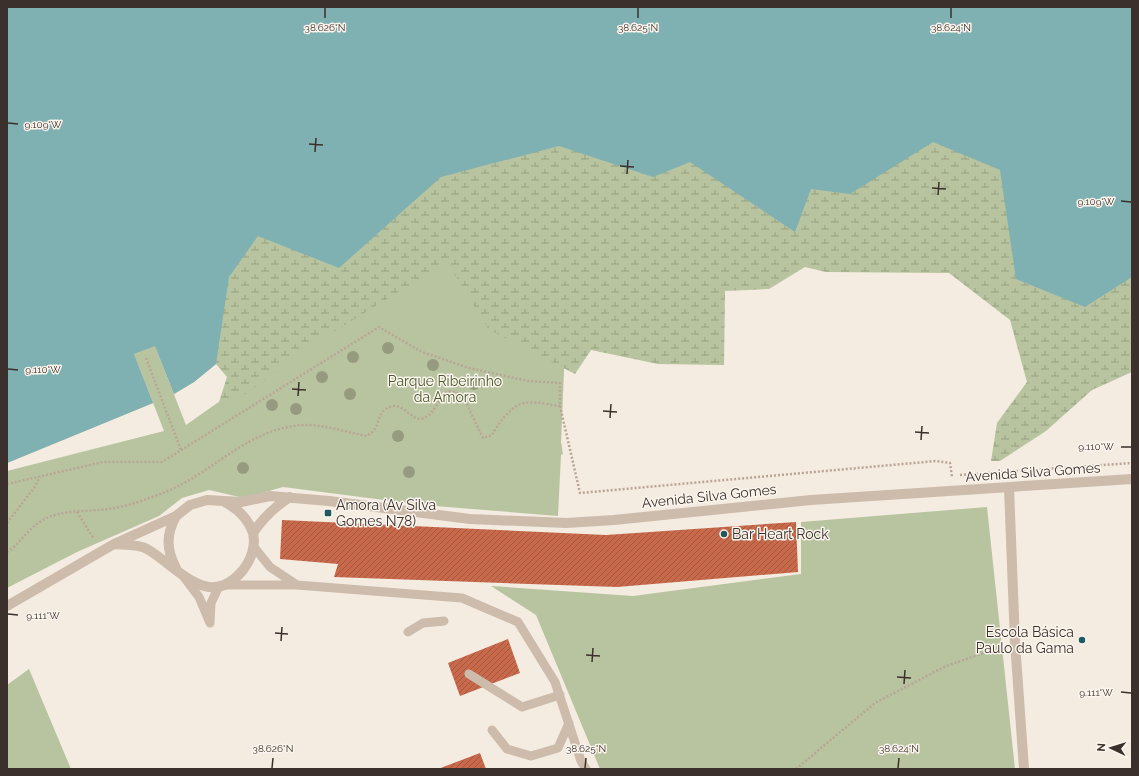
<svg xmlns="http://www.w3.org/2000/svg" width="1139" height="776" viewBox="0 0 1139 776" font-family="Raleway,sans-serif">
	<defs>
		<pattern id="wetland-marsh" width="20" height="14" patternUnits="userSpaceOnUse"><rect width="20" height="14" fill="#b8c4a0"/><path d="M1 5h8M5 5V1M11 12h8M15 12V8" fill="none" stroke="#97a083"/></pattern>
		<pattern id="building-hatch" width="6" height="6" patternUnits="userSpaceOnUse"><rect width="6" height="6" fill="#c8694b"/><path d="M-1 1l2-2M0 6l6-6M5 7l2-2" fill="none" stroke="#a4573f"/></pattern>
	</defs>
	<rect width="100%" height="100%" fill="#f4ebe1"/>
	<path fill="#b8c4a0" d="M455,236L568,277L561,442L563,454L561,455L558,516L423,505L283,487L244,498L209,490L182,498L159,516L77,552L7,588V471L164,431L134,354L155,346L186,425Z
		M987,507L1015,769H600L536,615L491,586L633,596L801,574V522Z
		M29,669L71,769H7V685Z"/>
	<path fill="url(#wetland-marsh)" d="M7,7H1132V372L1092,390L1046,431L1000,461H991L997,423L1027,382L1010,320L949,273L826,272L805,267L769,289L725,291L724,365L658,364L591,350L575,374L488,329L447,262L314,344L241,397L219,402L227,377L216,364L194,382L174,394L155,346L134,354L153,403L7,463Z"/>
	<path fill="#7fb0b2" d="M7,7H1132V277L1085,307L1016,279L1000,170L933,142L850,194L811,189L795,232L690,162L653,177L559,146L441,177L339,268L258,236L229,277L216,364L194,382L174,394L155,346L134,354L153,403L7,463Z"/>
	<path fill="url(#building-hatch)" d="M282,520L606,535L796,522L798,572L617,587L334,577L338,564L280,559Z
		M508,639L520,673L460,696L448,663Z
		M480,753L486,769H438Z"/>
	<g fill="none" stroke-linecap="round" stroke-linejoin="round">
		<path stroke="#b9a596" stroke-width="2.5" stroke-dasharray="2 2" stroke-linecap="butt" d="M146,358L181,450
			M960,475L1132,463
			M7,484L103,462H162L379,327L422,352L469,368L528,381L560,383V406L580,493L936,461L950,463L952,477
			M77,512L94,539
			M7,523L34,488L40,477
			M7,552C20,544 28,528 43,520C61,509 88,512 108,509C126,507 147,499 163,493C212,474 245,430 301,425C323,424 345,432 367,436C369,434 373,432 374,430C379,424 378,414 386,409C402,397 411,424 424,418C436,413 437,399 448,391L455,392L463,396L483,438L492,435C498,424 511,405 525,403C536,401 549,405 560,406
			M796,769L875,703L946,666L1001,647"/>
		<path stroke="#cdbbac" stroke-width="9" d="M254,547L270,567L297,585
			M184,577L199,597L210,623
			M224,585H297L462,598L518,622L555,682L581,761L586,769
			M210,622L211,603L219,586
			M408,632L423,623L444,621
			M469,674L522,707L560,695
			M492,730L507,749L531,756L558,748L569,723"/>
		<path stroke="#cdbbac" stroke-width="10" d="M1009,488L1015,642L1024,769"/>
		<path stroke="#cdbbac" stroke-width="10" d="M253,533C263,518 274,507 290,497
			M114,544C123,545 139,544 147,549C177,566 209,612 243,570C251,560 256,546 253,533C248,518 238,509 225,502
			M176,568C166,549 166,535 176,516
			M7,606L114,544L176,516L190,505L207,500L241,502L270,496L329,501L470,519L566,523L614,520L811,500L1132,479"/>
	</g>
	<g fill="#969b7f">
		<circle cx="388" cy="348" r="6"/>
		<circle cx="353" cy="357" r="6"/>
		<circle cx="433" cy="365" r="6"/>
		<circle cx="322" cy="377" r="6"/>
		<circle cx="474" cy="384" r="6"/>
		<circle cx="350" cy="394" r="6"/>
		<circle cx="272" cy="405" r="6"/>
		<circle cx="296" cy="409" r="6"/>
		<circle cx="398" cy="436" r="6"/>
		<circle cx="243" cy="468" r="6"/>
		<circle cx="409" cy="472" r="6"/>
	</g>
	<path fill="none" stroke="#3b302b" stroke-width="1.5" d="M325,18V8M638,18V8M951,18V8M8,123L18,124M309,144L323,145M315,152L316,138M620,166L634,167M627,174L628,160M932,188L946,189M938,195L939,182M1121,201L1131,202M8,369L18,370M292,389L306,390M298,396L299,382M603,411L617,412M610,418L611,404M915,432L929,433M921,440L922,426M1121,447H1131M8,614L18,615M275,633L288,634M281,641L282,627M586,655L600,656M592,662L593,648M897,677L911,678M904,684L905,670M1121,692L1131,693M272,768L273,758M585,768L586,758M898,768L899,758"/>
	<g fill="#1f5a5e" stroke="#fbf5ee" stroke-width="1.5">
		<rect x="324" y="509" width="8" height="8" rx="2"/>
		<circle cx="724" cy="534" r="4"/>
		<circle cx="1082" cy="640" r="4"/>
	</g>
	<g text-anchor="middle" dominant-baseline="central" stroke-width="3" stroke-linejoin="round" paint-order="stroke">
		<g font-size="14" fill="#4a5a2e" stroke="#fbf5ee">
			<text x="445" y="381">Parque Ribeirinho<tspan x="445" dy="16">da Amora</tspan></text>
		</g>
		<g font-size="14" fill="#3b302b" stroke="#fbf5ee">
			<text transform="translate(1033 472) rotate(-4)">Avenida Silva Gomes</text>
			<text transform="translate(709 496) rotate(-6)">Avenida Silva Gomes</text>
		</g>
		<g font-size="14" fill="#3b302b" stroke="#fbf5ee" text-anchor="start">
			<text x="336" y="505">Amora (Av Silva<tspan x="336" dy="16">Gomes N78)</tspan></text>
			<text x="732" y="534">Bar Heart Rock</text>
			<text x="1074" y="632" text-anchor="end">Escola Básica<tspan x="1074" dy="16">Paulo da Gama</tspan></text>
		</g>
	</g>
	<g font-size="10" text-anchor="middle" fill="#3b302b" stroke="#fbf5ee" stroke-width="3" stroke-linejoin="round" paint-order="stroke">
		<text x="325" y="31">38.626°N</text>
		<text x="638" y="31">38.625°N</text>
		<text x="951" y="31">38.624°N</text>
		<text x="43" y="128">9.109°W</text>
		<text x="1096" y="205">9.109°W</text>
		<text x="43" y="373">9.110°W</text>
		<text x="1096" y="450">9.110°W</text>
		<text x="43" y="619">9.111°W</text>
		<text x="1096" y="696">9.111°W</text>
		<text x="273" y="752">38.626°N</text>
		<text x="586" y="752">38.625°N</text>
		<text x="899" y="752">38.624°N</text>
	</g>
	<rect width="1139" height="776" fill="none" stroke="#3b302b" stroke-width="16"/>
	<g transform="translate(1111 748) rotate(274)" stroke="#fbf5ee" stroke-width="3" paint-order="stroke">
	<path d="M0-3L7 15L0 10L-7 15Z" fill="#3b302b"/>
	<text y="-6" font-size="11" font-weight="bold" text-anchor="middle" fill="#3b302b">N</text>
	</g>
</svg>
